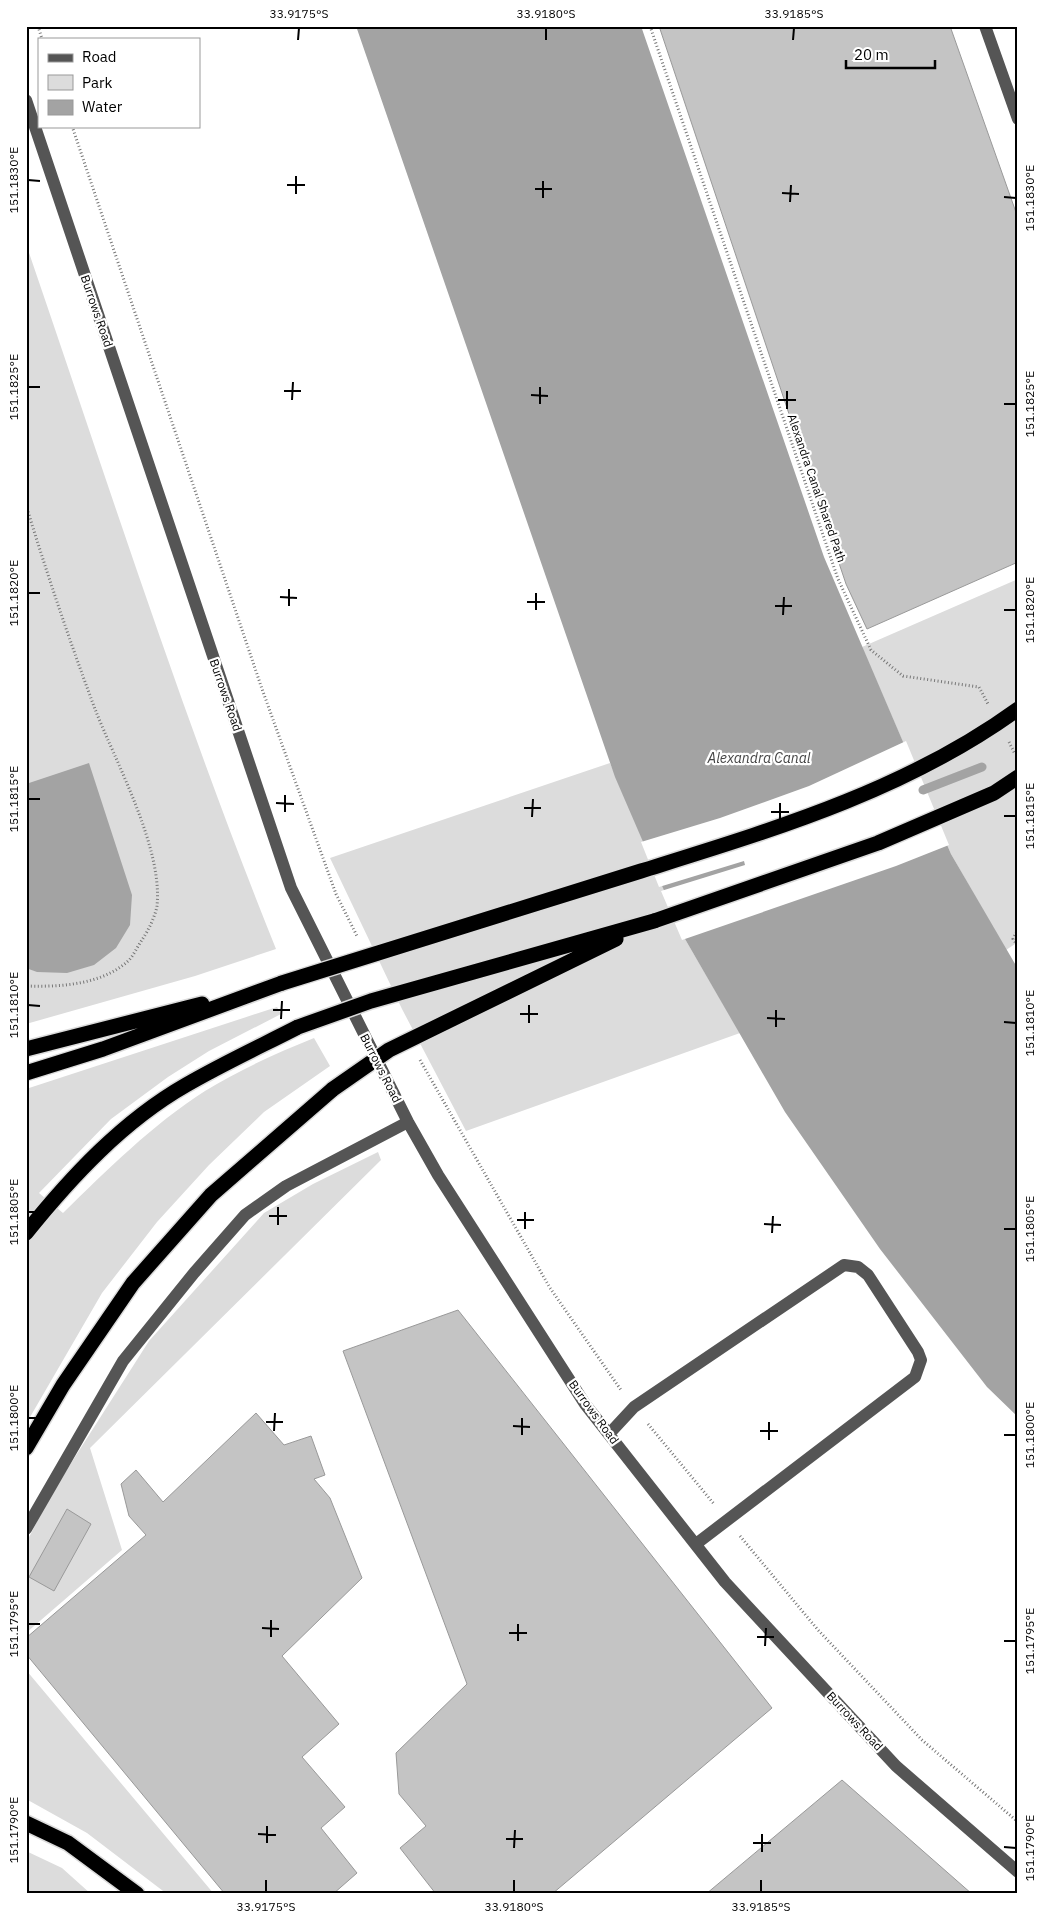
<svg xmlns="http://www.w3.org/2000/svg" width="1044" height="1920" viewBox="0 0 1044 1920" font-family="'IBM Plex Sans',sans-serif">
	<rect width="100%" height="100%" fill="#fff"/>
	<path fill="#dcdcdc" d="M26,244C107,480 183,718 276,949L195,976L26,1024Z
		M1018,579V942L1006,950L951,854L862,647Z
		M610,763L685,939L740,1033L466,1131L402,1009L330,858Z
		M277,1007L281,1014L209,1051L168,1077L111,1119L39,1193L63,1213C107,1170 152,1125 205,1091C239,1070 277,1053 314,1038L330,1066L264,1112L209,1165L157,1222L102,1293L26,1424V1089Z
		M378,1152L381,1160L90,1448L122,1550L26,1633V1543L52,1493L149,1341L264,1213L313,1184Z
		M26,1670L214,1894H167L87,1833L26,1799Z
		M26,1851L62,1868L91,1894H26Z"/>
	<path fill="#a3a3a3" d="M356,26H641L824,557L951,854L1018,969V1417L987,1387L880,1249L785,1112L685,939L615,777Z
		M89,763L132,895L130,925L116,948L94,965L67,973L37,972L26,968V784Z"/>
	<path fill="#fff" d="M906,741L949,845L896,866L682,940L661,891L745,865L744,861L659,887L641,842L720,818L809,786Z"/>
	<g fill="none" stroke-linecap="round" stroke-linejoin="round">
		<path stroke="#a3a3a3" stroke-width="9" d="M923,790L982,767"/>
	</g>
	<path fill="#c4c4c4" stroke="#999" d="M659,26H950L1018,218V562L867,629L846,584Z
		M458,1310L772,1708L552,1894H436L400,1848L426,1826L399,1794L396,1753L467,1684L343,1351Z
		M256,1413L284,1445L311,1436L325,1475L314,1479L330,1498L362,1578L282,1656L339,1724L302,1757L345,1807L321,1828L357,1873L333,1894H225L26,1654V1638L146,1535L129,1516L121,1484L136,1470L163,1502Z
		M67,1509L91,1524L54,1591L29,1577Z
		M842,1780L972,1894H706Z"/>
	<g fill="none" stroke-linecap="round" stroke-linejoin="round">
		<g stroke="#dbdbdb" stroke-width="18">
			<path id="highway" d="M654,921L878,843L994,793L1018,777
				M26,1049L202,1004
				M26,1073L103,1049L282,983
				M26,1233C71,1177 123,1121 186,1085C222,1064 261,1046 298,1027
				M26,1448L63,1385L133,1283L211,1195L333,1089
				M26,1823L68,1843L137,1894"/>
		</g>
		<path stroke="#777" stroke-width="3" stroke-dasharray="1 2.5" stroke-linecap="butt" d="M38,26L42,39
			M650,26L838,579L871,650L903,676L979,687L988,704
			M72,126L262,689L336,894L357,936
			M26,505C47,574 70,642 95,709C116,763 163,848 157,906C155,917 148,931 142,940C137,947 133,957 127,962C100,985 60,987 26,986
			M1009,742L1015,754
			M1018,929L1013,939L1018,946
			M420,1060L550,1288L621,1390
			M648,1424L714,1504
			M740,1536L818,1630L922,1740L1018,1822"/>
		<path stroke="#555" stroke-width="12" d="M985,26L1018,119
			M26,100L291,888L408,1122L438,1175L585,1404L725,1582L896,1766L1018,1872
			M609,1434L634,1407L844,1265L858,1267L868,1275L918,1352L921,1360L915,1377L696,1544
			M26,1529L123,1361L194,1273L245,1215L286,1186L408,1122"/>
		<use href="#highway" stroke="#000" stroke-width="15"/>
		<g stroke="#dbdbdb" stroke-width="18" stroke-linecap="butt">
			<path id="highway-bridge" d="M282,983C401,945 521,909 641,871C772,830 905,791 1018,709
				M298,1027L371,1001L654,921
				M333,1089L389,1050L616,939"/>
		</g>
		<use href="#highway-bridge" stroke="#000" stroke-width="15"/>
	</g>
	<path fill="none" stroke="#000" stroke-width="2" d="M298,40L299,28M546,40V28M793,40L794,28M28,180L40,181M287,185H305M535,189H552M782,193L799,194M296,194V176M1004,197L1016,198M543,198V181M790,202L791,185M28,387H40M284,391H301M531,395L548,396M292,400L293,382M778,400H796M540,404V387M1004,404H1016M787,409V391M28,593H40M280,597L297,598M527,602H545M289,606V589M775,606H792M536,610V593M1004,610H1016M783,615L784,597M28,799H40M276,803L294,804M524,808H541M285,812V795M771,812H789M1004,816H1016M532,817L533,799M780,821V803M28,1005L40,1006M273,1010H290M520,1014H538M767,1018L785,1019M281,1019L282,1001M1004,1022L1016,1023M529,1023V1005M776,1027V1010M28,1212H40M269,1216H287M517,1220H534M764,1224L781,1225M278,1225V1207M525,1229V1212M1004,1229H1016M772,1233L773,1216M28,1418H40M266,1422H283M513,1426L530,1427M274,1431L275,1413M760,1431H778M522,1435V1418M1004,1435H1016M769,1440V1422M28,1624H40M262,1628L279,1629M509,1633H527M271,1637V1620M757,1637H774M518,1641V1624M1004,1641H1016M765,1646L766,1628M28,1830L40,1831M258,1834L276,1835M506,1839H523M267,1843V1826M753,1843H771M1004,1847L1016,1848M514,1848L515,1830M762,1852V1834M266,1892V1880M514,1892V1880M761,1892V1880"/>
	<g text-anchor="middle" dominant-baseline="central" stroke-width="4.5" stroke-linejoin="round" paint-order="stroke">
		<g font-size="12" fill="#000" stroke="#fff">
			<text transform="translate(97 311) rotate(71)">Burrows Road</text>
			<text transform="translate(817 488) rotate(71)">Alexandra Canal Shared Path</text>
			<text transform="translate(226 695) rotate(71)">Burrows Road</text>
			<text transform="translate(381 1068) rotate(63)">Burrows Road</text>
			<text transform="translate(594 1412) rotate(54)">Burrows Road</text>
			<text transform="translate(855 1721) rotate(47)">Burrows Road</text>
		</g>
		<g font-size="14" font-style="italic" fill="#444" stroke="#fff">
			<text x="759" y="758">Alexandra Canal</text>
		</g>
	</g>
	<rect width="1044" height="1920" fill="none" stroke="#ffffff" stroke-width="55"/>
	<rect x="38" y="38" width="162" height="90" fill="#ffffff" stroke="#999999"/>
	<rect x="48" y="54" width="25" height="8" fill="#555555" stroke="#999999"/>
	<text x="82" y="62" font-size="15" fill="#000000">Road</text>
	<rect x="48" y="75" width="25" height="15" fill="#dcdcdc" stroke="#999999"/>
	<text x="82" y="88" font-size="15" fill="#000000">Park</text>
	<rect x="48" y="100" width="25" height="15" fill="#a3a3a3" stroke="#999999"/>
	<text x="82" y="112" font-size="15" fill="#000000">Water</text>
	<path d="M846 60v8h89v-8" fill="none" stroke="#000000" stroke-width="2.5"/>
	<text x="854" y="60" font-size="15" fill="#000000" stroke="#ffffff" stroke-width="4" paint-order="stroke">20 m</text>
	<rect x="28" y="28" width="988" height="1864" fill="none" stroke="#000" stroke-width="2"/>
	<g font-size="12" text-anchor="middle" fill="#000">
		<text x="299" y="18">33.9175°S</text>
		<text x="546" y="18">33.9180°S</text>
		<text x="794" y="18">33.9185°S</text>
		<text transform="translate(14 180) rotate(-90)" y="4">151.1830°E</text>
		<text transform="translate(1030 198) rotate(-90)" y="4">151.1830°E</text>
		<text transform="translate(14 387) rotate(-90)" y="4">151.1825°E</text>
		<text transform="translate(1030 404) rotate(-90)" y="4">151.1825°E</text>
		<text transform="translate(14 593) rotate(-90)" y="4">151.1820°E</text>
		<text transform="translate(1030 610) rotate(-90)" y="4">151.1820°E</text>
		<text transform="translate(14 799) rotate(-90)" y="4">151.1815°E</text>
		<text transform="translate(1030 816) rotate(-90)" y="4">151.1815°E</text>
		<text transform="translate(14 1005) rotate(-90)" y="4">151.1810°E</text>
		<text transform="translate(1030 1023) rotate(-90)" y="4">151.1810°E</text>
		<text transform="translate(14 1212) rotate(-90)" y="4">151.1805°E</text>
		<text transform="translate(1030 1229) rotate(-90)" y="4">151.1805°E</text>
		<text transform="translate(14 1418) rotate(-90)" y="4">151.1800°E</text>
		<text transform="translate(1030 1435) rotate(-90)" y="4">151.1800°E</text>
		<text transform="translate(14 1624) rotate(-90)" y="4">151.1795°E</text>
		<text transform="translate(1030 1641) rotate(-90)" y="4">151.1795°E</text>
		<text transform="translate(14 1830) rotate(-90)" y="4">151.1790°E</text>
		<text transform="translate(1030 1848) rotate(-90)" y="4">151.1790°E</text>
		<text x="266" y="1911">33.9175°S</text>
		<text x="514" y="1911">33.9180°S</text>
		<text x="761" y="1911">33.9185°S</text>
	</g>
</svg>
